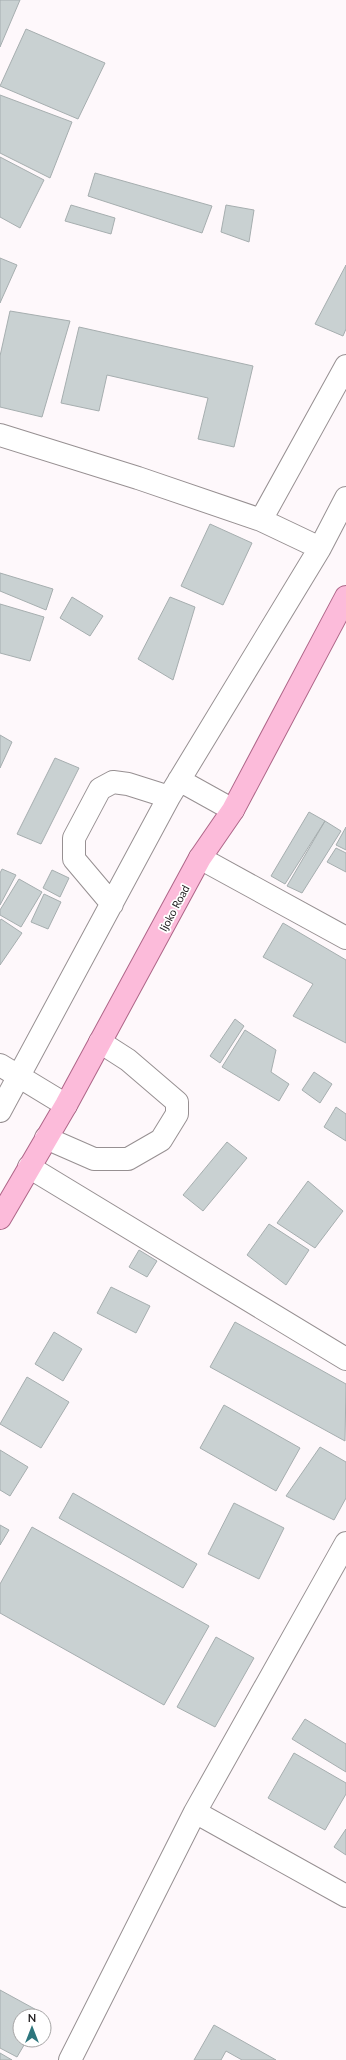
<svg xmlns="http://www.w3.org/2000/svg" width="346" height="2060" viewBox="0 0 346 2060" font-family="Lato,sans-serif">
	<rect width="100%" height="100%" fill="#fef8fb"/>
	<path fill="#c9d1d2" stroke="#a6aeaf" d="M0,0H20L0,47Z
		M26,29L105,63L78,119L0,86Z
		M0,95L72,122L50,178L0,153Z
		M0,157L44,180L20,228L0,217Z
		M95,173L212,206L202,233L88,196Z
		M71,205L115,218L111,234L65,221Z
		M226,205L254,210L249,242L221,232Z
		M0,258L17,265L0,303Z
		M346,265V329L343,336L315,324Z
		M10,311L70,321L42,417L0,407V356Z
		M79,327L253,366L234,447L198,439L208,398L107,375L99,411L61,403Z
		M210,524L252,543L223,605L181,586Z
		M0,573L53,589L46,610L0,591Z
		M72,597L103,616L90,636L60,618Z
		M170,597L195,607L173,680L138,659Z
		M0,604L44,617L30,661L0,653Z
		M0,735L12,742L0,768Z
		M55,758L79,768L41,844L17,834Z
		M309,812L325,821L285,884L271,876Z
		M325,821L341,831L302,893L287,886Z
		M346,827V850L336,845Z
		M336,848L346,853V872L327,862Z
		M2,869L16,875L0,905V873Z
		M52,870L69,878L60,897L43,888Z
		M19,879L42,892L21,927L0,915V910Z
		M44,894L61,902L48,929L31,922Z
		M1,919L22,933L0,965V921Z
		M283,923L346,960V1043L293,1016L313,984L263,957Z
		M235,1019L244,1026L220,1063L210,1056Z
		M245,1030L276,1050L271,1072L289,1084L279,1101L222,1067Z
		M314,1072L332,1084L320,1103L302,1090Z
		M336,1107L346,1114V1141L324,1127Z
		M227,1142L247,1158L203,1211L183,1195Z
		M308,1181L343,1211L315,1248L277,1223Z
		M269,1224L309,1250L286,1285L247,1255Z
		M139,1250L157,1261L147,1277L129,1267Z
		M111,1287L150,1306L136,1333L97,1313Z
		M235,1322L346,1384L345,1441L210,1367Z
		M54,1332L82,1349L63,1381L35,1364Z
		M27,1377L69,1402L41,1448L0,1424Z
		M224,1405L300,1448L276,1491L200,1448Z
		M320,1447L346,1462V1498L334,1520L286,1496Z
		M0,1450L28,1467L10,1496L0,1490Z
		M73,1493L197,1564L183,1588L59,1518Z
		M234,1503L284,1528L259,1579L208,1554Z
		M0,1525L9,1530L0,1545Z
		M32,1527L209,1626L164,1705L0,1613V1584Z
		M216,1637L254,1658L215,1727L177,1707Z
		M305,1719L346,1744V1772L292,1739Z
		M294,1753L346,1783V1794L325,1830L268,1798Z
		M346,1829V1855L334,1847Z
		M0,1990L42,2013L40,2016H20V2040H27L17,2057L0,2048Z
		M214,2025L276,2060H242L226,2051L221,2060H194Z
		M0,2053L12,2060H0Z"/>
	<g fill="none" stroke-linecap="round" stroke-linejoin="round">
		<g stroke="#979092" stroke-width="24">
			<path id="minor" d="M0,435L138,478L261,520L320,548
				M261,520L346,366
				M179,780L233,810
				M200,858L346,938
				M112,904L74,859V838L100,789L113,782L128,784L169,797
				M0,1065L66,1105
				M0,1111L169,797L320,548L346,498
				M46,1138L94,1159H128L161,1140L177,1114V1102L128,1060L100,1042
				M29,1167L346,1359
				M195,1812L346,1896
				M70,2060L195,1812L346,1543"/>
		</g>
		<g stroke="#ae6688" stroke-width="24">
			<path id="major" d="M0,1218L66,1105L200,858L233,810L346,597"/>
		</g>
		<use href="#minor" stroke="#fff" stroke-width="22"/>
		<use href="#major" stroke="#fcbbda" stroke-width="22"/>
	</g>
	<g text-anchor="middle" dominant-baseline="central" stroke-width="3.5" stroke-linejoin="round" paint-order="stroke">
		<g font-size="11" fill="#201e1f" stroke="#fff">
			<text transform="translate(174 908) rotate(-62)">Ijoko Road</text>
		</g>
	</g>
	<g transform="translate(32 2028)"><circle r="19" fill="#ffffff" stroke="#a6a5a5"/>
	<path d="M0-3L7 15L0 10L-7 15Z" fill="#2d767d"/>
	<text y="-6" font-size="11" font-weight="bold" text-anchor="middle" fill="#201e1f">N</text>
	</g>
</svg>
